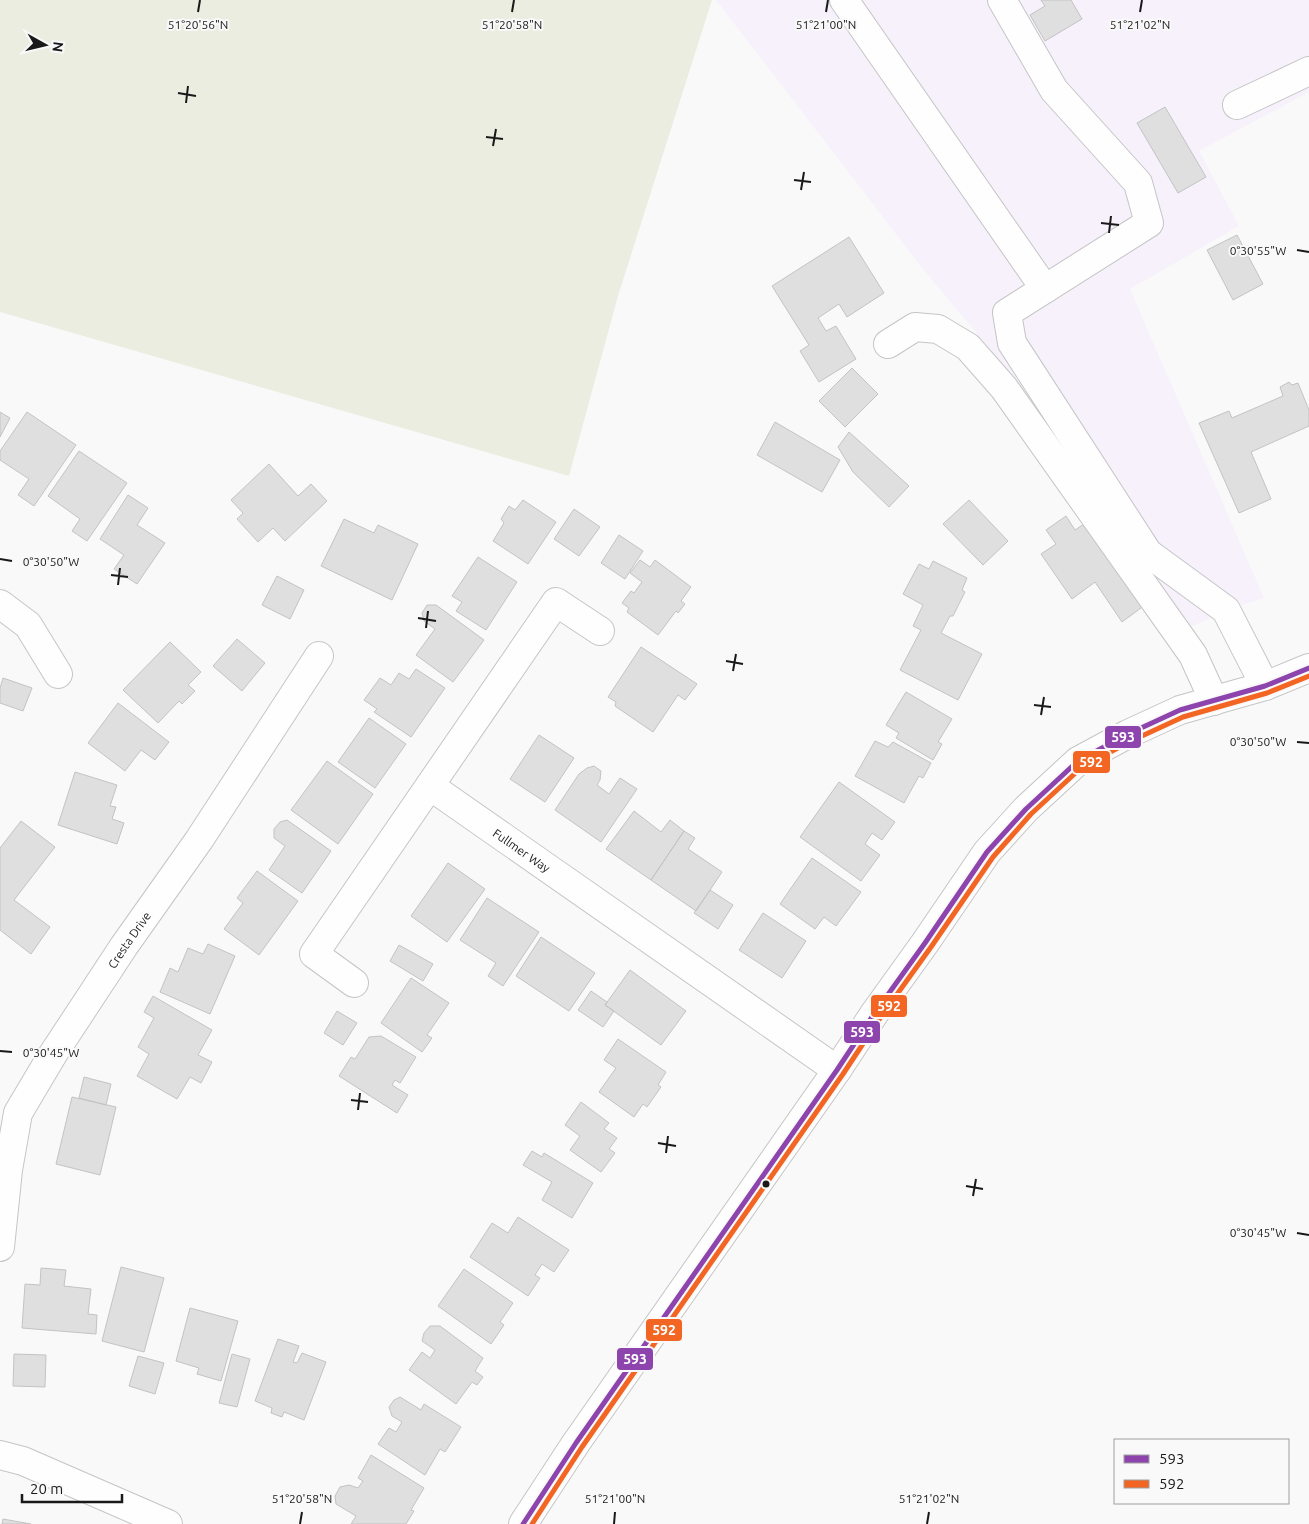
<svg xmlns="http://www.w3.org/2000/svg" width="1309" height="1524" viewBox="0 0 1309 1524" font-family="Ubuntu,sans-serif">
	<rect width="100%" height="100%" fill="#f9f9fa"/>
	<path fill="#f6f1fb" d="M716,0H1309V92L1199,151L1239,226L1130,289L1264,598L1226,610L1189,628L1000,361L922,268Z"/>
	<path fill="#ecede1" d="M0,0H712L618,296L569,476L0,312Z"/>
	<path fill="#e0dfe0" stroke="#c3c3c3" d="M1041,0H1071L1082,19L1045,41L1030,15L1045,6Z
		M1165,107L1206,177L1178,193L1137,123Z
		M1237,235L1263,284L1233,300L1207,250Z
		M849,237L884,293L847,317L839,304L818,318L826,331L836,326L856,359L819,382L800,351L809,345L772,286Z
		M852,368L878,394L845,427L819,401Z
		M1289,382L1292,385L1298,383L1309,410V426L1251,452L1271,499L1239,513L1199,423L1229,411L1232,418L1283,396L1280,387Z
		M0,412L10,418L0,437Z
		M27,412L76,445L34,506L18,495L29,479L0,460V451Z
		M775,422L840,460L822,492L757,455Z
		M849,432L909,486L889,507L853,472L838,447Z
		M79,451L127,483L87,541L72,531L80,519L48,496Z
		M269,464L298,496L311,484L327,501L285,541L273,528L258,542L237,519L243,513L231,500Z
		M128,495L148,508L137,525L165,543L137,584L114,569L124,555L100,539Z
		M523,500L556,522L528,564L493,541L504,523L501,519L509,506L515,510Z
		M969,500L1008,541L983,565L943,524Z
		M574,509L600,527L579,556L554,539Z
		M1066,516L1075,530L1087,522L1145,605L1122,622L1095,582L1072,599L1041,554L1056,544L1046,530Z
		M344,519L374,533L378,525L418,544L392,600L321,566Z
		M619,535L643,551L625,579L601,563Z
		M478,557L517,582L486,630L456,611L462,602L452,596Z
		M640,560L650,567L655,560L691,587L681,601L685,604L678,613L676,611L658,635L627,612L629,608L622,603L631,591L634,593L642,582L630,573Z
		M933,561L967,578L962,590L965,592L953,616H950L941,633L982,654L958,700L900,670L921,630L913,626L923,605L903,594L919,564L929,569Z
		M277,576L304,590L290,619L262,605Z
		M427,605H436L484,640L453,682L416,655L435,629L424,621L422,613Z
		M237,639L265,663L242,691L213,666Z
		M170,642L201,672L188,685L195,691L182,704L179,701L158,723L123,690Z
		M641,647L697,684L685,700L678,695L653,732L615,706L616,702L608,697Z
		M416,669L445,688L411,737L374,712L377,709L364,700L380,678L391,685L399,673L409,679Z
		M3,678L32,688L23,711L0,703V688Z
		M906,692L952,719L938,742L942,744L933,760L896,738L899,733L886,725Z
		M118,703L169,742L155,760L141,750L125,771L88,743Z
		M369,718L406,744L375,788L338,762Z
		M539,735L574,758L545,802L510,779Z
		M875,741L888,747L893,742L931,763L923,778L919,776L904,803L855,776Z
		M327,761L373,794L338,844L291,810Z
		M594,766L601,771L600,780L597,785L609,794L620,778L637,789L601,842L555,810L579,774L587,768Z
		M75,772L117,785L110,806L116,807L112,819L124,823L117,844L58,825Z
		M839,782L895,822L882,840L872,833L865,844L880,855L861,881L800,837Z
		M634,811L661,832L670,820L684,831L651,880L606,849Z
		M287,820L331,851L302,893L269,870L285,846L274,838V829L280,822Z
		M21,821L55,847L14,900L50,927L31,954L0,930V848Z
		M684,831L695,838L688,849L722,872L696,911L651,880Z
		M812,858L861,892L836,926L824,917L815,929L780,904Z
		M448,863L485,889L447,942L411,916Z
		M257,871L298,901L259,955L224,929L243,903L237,898Z
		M710,890L733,905L718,929L694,913Z
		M487,898L539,932L503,986L488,976L496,963L460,940Z
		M763,913L806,941L782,978L739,950Z
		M541,937L595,973L569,1011L516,976Z
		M208,944L235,956L210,1014L160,992L170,968L178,972L188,948L203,954Z
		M399,945L433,964L423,981L390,961Z
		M630,970L686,1011L661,1045L605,1005Z
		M411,978L449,1003L427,1035L432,1038L422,1052L381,1023Z
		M591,991L607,1002L605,1005L614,1011L603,1027L578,1010Z
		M153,996L212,1030L198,1055L212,1062L201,1083L190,1077L177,1099L137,1076L149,1054L138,1047L154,1018L144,1012Z
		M337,1011L357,1023L343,1045L324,1033Z
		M381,1036L416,1057L400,1083L395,1080L392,1085L408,1095L397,1113L339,1076L351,1057L355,1059L369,1037Z
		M618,1039L666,1072L658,1085L661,1087L647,1107L643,1104L634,1117L599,1092L616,1068L604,1060Z
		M84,1077L111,1084L106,1105L79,1098Z
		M72,1097L116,1107L100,1175L56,1164Z
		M581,1102L609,1123L604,1129L617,1138L609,1149L615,1153L601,1172L570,1150L580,1136L565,1125Z
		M532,1151L542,1157L544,1153L593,1183L572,1218L542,1200L552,1182L523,1165Z
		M518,1217L569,1250L554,1272L542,1264L535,1275L540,1278L528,1296L470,1257L492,1223L508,1233Z
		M121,1267L164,1278L144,1352L102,1341Z
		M41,1268L66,1270L64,1286L91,1289L88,1314L97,1315L96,1334L22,1328L25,1284L40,1285Z
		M464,1269L513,1303L500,1322L504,1325L491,1344L438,1306Z
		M190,1308L238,1321L221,1381L197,1374L199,1368L176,1361Z
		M430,1326H440L483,1358L475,1371L483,1377L477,1385L472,1382L456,1404L409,1370L422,1352L430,1358L435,1350L422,1341L424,1333Z
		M278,1339L299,1346L293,1362L297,1363L302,1353L326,1362L304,1420L284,1412L282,1417L271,1413L272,1408L255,1401Z
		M14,1354L46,1355L45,1387L13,1386Z
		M232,1354L250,1359L237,1407L219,1403Z
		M138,1356L164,1363L155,1394L129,1386Z
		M400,1397L421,1410L424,1404L461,1427L445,1452L440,1449L425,1475L378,1444L389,1428L396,1432L402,1422L392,1416L389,1407L394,1400Z
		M371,1455L424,1488L411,1510L414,1511L406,1524H351L356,1516L336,1504L335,1496L340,1487L349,1485L358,1488L363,1481L358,1478Z
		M3,1519L31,1524H2Z"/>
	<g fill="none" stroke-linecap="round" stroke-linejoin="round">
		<g stroke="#c5c5c6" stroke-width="30">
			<g id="minor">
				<path d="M844,0L1045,289"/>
				<path d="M1002,0L1054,90L1138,183L1149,223L1007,313L1012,343L1148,553L1226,610L1265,686"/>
				<path d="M1237,105L1309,71"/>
				<path d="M888,344L915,327L938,329L968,347L1004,388L1193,655L1214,701"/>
				<path d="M0,604L28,625L58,674"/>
				<path id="s1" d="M430,786L837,1070"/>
				<path d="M354,983L314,954L556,602L600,631"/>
				<path id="s2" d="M0,1247L8,1170L18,1113L53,1054L124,946L199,840L319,656"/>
				<path d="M0,1455L23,1461L168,1524"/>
				<path d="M523,1524L576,1443L837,1070L874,1014L925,943L987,852L1026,809L1078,761L1128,734L1180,710L1265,686L1309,668"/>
			</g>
		</g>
		<use href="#minor" stroke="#fefefe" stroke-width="28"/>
		<g stroke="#f9f9fa" stroke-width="9">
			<path id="bus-1" d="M523,1524L576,1443L837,1070L874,1014L925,943L987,852L1026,809L1078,761L1128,734L1180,710L1265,686L1309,668"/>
		</g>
		<g stroke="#f9f9fa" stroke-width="9">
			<path id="bus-2" d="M532,1524L582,1447L843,1074L880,1018L931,947L993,857L1031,814L1082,767L1131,741L1183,717L1267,693L1309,676"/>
		</g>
		<use href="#bus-1" stroke="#8e44ad" stroke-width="5"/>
		<use href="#bus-2" stroke="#f26522" stroke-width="5"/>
	</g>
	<path fill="none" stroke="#191919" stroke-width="2" d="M198,12L200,0M512,12L514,0M826,12L828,0M1140,12L1142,0M178,93L196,96M186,103L188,86M486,137L503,139M493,146L496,129M794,180L811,182M801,190L804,172M1101,223L1119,225M1109,233L1111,216M1297,250L1309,252M0,559L12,561M111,575L128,577M118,585L120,568M418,618L436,621M426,628L428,611M726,661L743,664M733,671L736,654M1034,705L1051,707M1041,715L1044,697M1297,742L1309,743M0,1051L12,1052M351,1100L368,1102M358,1110L360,1093M658,1143L676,1146M666,1153L668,1136M966,1186L983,1189M973,1196L976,1179M1297,1233L1309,1235M300,1524L302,1512M614,1524L615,1512M927,1524L929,1512"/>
	<circle fill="#191919" stroke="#f9f9fa" stroke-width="2" cx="766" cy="1184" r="4.5"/>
	<g text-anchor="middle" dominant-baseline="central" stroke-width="4" stroke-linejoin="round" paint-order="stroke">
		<g font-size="12" fill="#191919" stroke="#f9f9fa">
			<text stroke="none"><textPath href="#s1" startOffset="112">Fullmer Way</textPath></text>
			<text stroke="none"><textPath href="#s2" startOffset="341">Cresta Drive</textPath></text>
		</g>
	</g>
	<g font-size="12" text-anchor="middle" fill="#191919" stroke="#f9f9fa" stroke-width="4" stroke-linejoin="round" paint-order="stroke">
		<text x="198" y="29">51°20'56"N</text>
		<text x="512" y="29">51°20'58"N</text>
		<text x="826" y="29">51°21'00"N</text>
		<text x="1140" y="29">51°21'02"N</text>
		<text x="1258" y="255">0°30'55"W</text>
		<text x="51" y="566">0°30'50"W</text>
		<text x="1258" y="746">0°30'50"W</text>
		<text x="51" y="1057">0°30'45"W</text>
		<text x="1258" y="1237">0°30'45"W</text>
		<text x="302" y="1503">51°20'58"N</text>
		<text x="615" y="1503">51°21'00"N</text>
		<text x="929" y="1503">51°21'02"N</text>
	</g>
	<g stroke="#f9f9fa" stroke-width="2">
		<rect x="1104" y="725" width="38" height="24" rx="5" fill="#8e44ad"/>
		<rect x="1072" y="750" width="39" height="24" rx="5" fill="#f26522"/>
		<rect x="870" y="994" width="38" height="24" rx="5" fill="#f26522"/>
		<rect x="843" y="1020" width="38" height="24" rx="5" fill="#8e44ad"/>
		<rect x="645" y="1318" width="38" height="24" rx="5" fill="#f26522"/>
		<rect x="616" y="1347" width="38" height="24" rx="5" fill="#8e44ad"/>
	</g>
	<g font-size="14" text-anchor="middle" font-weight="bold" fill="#fff">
		<text x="1123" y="742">593</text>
		<text x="1091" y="767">592</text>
		<text x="889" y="1011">592</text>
		<text x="862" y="1037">593</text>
		<text x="664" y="1335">592</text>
		<text x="635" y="1364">593</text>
	</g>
	<rect x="1114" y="1439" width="175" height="65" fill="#f9f9fa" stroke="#9f9fa0"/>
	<rect x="1124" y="1455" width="25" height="8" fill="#8e44ad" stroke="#9f9fa0"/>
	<text x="1159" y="1464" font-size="15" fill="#191919">593</text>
	<rect x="1124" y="1480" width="25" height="8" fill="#f26522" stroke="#9f9fa0"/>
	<text x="1159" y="1489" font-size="15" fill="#191919">592</text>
	<g transform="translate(45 45) rotate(98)" stroke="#f9f9fa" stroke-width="4" paint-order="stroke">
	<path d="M0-4L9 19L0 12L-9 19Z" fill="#191919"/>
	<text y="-8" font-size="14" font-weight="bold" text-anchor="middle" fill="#191919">N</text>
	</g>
	<path d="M22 1494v8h100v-8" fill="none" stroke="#191919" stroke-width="2.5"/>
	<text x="30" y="1494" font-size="15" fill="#191919" stroke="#f9f9fa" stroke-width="4" paint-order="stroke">20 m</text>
</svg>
